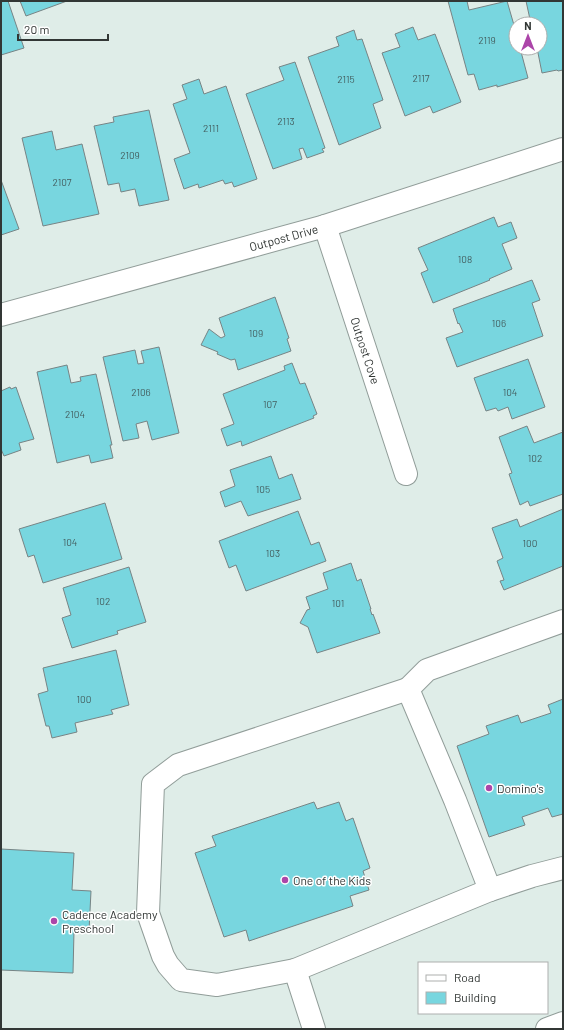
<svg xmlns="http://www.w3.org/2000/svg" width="564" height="1030" viewBox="0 0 564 1030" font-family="Barlow,sans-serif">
	<rect width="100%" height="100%" fill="#dfede8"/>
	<path fill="#78d6df" stroke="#778485" d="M1,1H8L24,48L1,55Z
		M20,1H67L26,16Z
		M448,1H467L469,10L507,1L516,32V48H520L528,78L497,87V85L479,90L474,74L468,75Z
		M526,1H563V70L558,71L557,70L542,73L537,48H540V24H531Z
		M413,27L418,40L435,34L461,102L433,113L430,106L405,116L382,53L400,47L395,34Z
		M354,30L357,40L362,39L383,100L373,104L381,128L339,145L308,57L339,46L336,37Z
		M295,62L325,148L322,149L324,152L307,158L303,148L299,149L302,159L273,169L246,94L284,80L279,67Z
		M199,79L204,94L226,86L257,179L234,187L232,182L225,184L223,180L199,188L198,184L184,189L174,159L190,153L173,104L187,99L182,85Z
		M149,110L169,200L139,206L135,189L121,192L119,183L108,185L94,126L114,122L113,117Z
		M52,131L56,150L82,144L99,214L43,226L22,138Z
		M1,180L19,229L1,235Z
		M494,217L498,227L511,222L517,238L502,244L512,269L489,279L490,280L433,303L421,273L428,270L418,248Z
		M532,280L540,300L532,303L543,336L457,367L446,338L463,332L459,323L458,324L453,309Z
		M275,297L289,338L287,339L291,351L238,370L235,359L231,360L217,354L218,352L201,345L209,329L221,338L225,336L219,318Z
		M159,347L179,433L152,440L147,421L136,424L139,438L123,441L103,357L135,350L138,364L144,363L141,351Z
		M528,359L545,407L512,419L508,407L498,411L496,408L486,411L474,378Z
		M292,363L300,384L305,383L317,414L313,416L314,418L242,446L241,441L227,446L221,429L234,424L223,394L285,370L284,366Z
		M67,365L71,383L81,381L80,377L96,374L112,445H110L113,458L91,463L89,455L57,463L37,372Z
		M10,387L11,389L16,387L34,439L19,443L21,450L4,456L1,449V391Z
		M527,426L534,443L563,432L562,430L563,429V494L530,506L528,501L520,505L509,474L512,473L499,437Z
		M271,456L279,479L292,474L301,499L248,516L241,501L225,507L220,492L235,486L230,470Z
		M105,503L122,559L43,583L34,555L28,557L19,529Z
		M563,509V566L504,590L500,581L504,580L497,561L503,558L492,528L517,519L520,527Z
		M298,511L311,545L319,542L326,561L246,591L236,565L229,568L219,541Z
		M351,563L357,581L361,579L371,609H370L372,615L373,614L380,633L317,653L308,627L300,623L307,610L310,609L306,597L328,589L323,573Z
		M129,567L146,622L117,631L118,634L72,648L62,618L71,615L63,588Z
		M116,650L129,705L111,710L113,714L75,723L77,732L52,738L49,726H46L38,694L48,691L43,668Z
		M563,699V814L552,817L548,808L522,817L525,825L489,837L457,746L489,734L486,726L518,715L521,723L551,713L548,705Z
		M314,802L317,809L339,802L346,821L353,818L370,868L363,871L369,890L350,896L353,906L249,941L246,930L224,937L195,853L216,846L212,836Z
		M1,849L74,853L72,890L91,891L89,931H74L73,973L1,970Z"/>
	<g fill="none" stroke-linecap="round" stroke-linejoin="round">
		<g stroke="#919d99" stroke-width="24">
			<g id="minor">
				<path id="s1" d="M325,226L406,474"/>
				<path id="s2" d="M1,315L325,226L563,149"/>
				<path d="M408,689L455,800L490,890L295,970L217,985L181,980L168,965L163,956L148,913L153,784L178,765Z"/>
				<path d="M408,689L427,670L563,621"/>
				<path d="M490,890L532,876L563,868"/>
				<path d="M295,970L314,1029"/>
				<path d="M547,1029L563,1023"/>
			</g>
		</g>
		<use href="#minor" stroke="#fff" stroke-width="22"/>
	</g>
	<g fill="#ac45a9" stroke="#fff" stroke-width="1.5">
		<circle cx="489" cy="788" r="4"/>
		<circle cx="285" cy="880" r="4"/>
		<circle cx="54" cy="921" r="4"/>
	</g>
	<g text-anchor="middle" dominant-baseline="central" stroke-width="3" stroke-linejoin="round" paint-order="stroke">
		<g font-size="10" fill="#445f60">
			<text x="487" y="40">2119</text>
			<text x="421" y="78">2117</text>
			<text x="346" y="79">2115</text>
			<text x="286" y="121">2113</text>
			<text x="211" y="128">2111</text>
			<text x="130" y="155">2109</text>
			<text x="62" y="182">2107</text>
			<text x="465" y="259">108</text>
			<text x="499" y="323">106</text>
			<text x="256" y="333">109</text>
			<text x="141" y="392">2106</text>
			<text x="510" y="392">104</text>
			<text x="270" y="404">107</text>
			<text x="75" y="414">2104</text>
			<text x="535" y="458">102</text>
			<text x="263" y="489">105</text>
			<text x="70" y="542">104</text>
			<text x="530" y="543">100</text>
			<text x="273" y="553">103</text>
			<text x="103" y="601">102</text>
			<text x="338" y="603">101</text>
			<text x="84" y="699">100</text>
		</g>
		<g font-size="12" fill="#323735" stroke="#fff">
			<text stroke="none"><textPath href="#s2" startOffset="293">Outpost Drive</textPath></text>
			<text stroke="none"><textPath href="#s1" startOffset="131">Outpost Cove</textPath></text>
		</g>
		<g font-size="12" fill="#323735" stroke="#fff" text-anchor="start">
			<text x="497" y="788">Domino's</text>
			<text x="293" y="880">One of the Kids</text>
			<text x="62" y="914">Cadence Academy<tspan x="62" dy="14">Preschool</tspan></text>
		</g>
	</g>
	<rect width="564" height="1030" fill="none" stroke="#323735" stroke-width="4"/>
	<rect x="418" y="962" width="130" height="52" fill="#ffffff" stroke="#adafae"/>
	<rect x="426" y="975" width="20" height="6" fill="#ffffff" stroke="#adafae"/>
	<text x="454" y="982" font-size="12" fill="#323735">Road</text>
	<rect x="426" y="992" width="20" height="12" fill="#78d6df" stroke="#adafae"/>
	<text x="454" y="1002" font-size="12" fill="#323735">Building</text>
	<g transform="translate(528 36)"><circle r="19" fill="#ffffff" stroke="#adafae"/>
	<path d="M0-3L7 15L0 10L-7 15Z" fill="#ac45a9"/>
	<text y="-6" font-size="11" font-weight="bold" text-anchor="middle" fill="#323735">N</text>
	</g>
	<path d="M18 34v6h90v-6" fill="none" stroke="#323735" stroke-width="2"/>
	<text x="24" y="34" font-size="12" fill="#323735" stroke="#ffffff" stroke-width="3" paint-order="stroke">20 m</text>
</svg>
